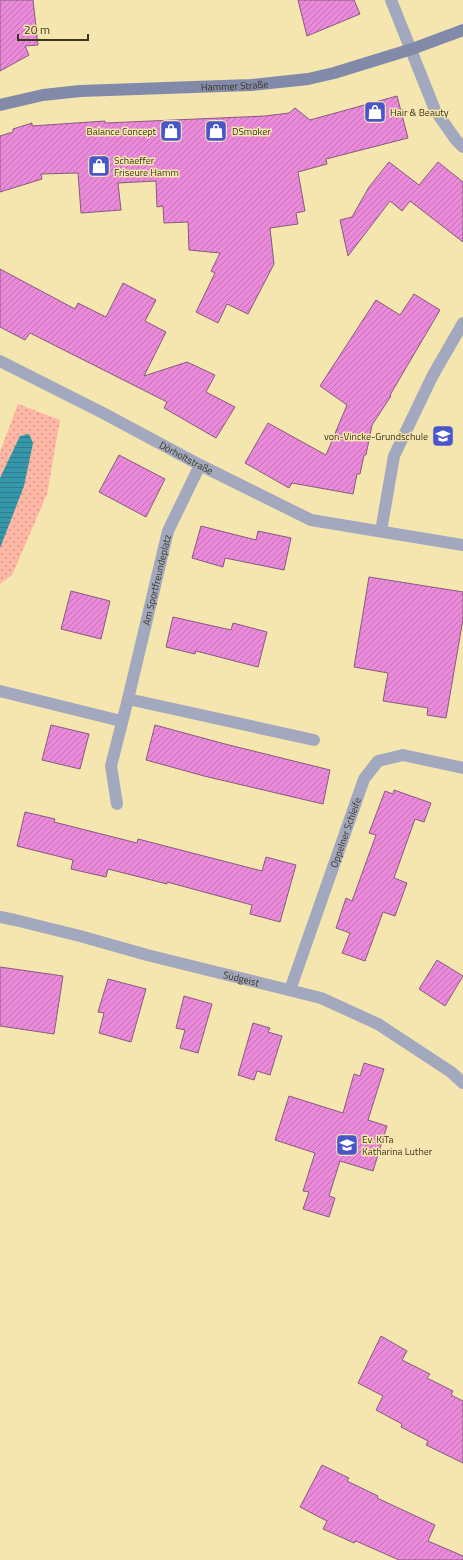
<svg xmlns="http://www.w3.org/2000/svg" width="463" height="1560" viewBox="0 0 463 1560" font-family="'Titillium Web',sans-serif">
	<defs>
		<pattern id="grass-dots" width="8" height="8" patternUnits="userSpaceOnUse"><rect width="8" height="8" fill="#feb6a5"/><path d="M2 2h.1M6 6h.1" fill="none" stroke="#cf9586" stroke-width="1.8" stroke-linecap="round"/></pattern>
		<pattern id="water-rules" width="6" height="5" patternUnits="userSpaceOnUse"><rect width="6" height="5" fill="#3497aa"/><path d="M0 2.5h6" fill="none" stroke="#2d7c8a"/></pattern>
		<pattern id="building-hatch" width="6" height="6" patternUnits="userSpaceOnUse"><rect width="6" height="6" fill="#eb89db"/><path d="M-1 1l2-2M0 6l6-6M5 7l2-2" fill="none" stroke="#c071b1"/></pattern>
	</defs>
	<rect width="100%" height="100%" fill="#f5e5af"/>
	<path fill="url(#grass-dots)" d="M18,404L60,420L47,494L12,575L0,584V452Z"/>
	<path fill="url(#water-rules)" d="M29,434L33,443L24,486L0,548V478L20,436Z"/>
	<path fill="url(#building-hatch)" stroke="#855c7e" d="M0,0H33L38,45L25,46L29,55L0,71Z
		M298,0H354L360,14L307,36Z
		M397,96L408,138L326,159L327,164L298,172L305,211L296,213L298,224L270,228L274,264L248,314L227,304L218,323L196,312L215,273L211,271L220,253L189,250L188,222L164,223L163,206L157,207L156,181L118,183L121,210L81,213L78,173L41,174L42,179L0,192V136L13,132V129L32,123V126L105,121V123L265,116L289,113L295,108L310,120Z
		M389,162L419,185L438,162L463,182V242L410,201L402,211L390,201L348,256L340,220L352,217L369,187Z
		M0,269L75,309L78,303L106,317L123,283L156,300L145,321L166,332L144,376L187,362L215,375L206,392L235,407L216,438L164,408L167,402L30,333L25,340L0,327Z
		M414,294L440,310L390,395L391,396L372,425L366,455H364L360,474H357L353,494L292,483L289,488L245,463L268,423L326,455L347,405L320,386L376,300L400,315Z
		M119,455L165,479L146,517L99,492Z
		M201,526L256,540L258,531L291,538L284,570L225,558L223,567L192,558Z
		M369,577L463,592V619L446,718L427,715L428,708L383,701L388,673L354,667Z
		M71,591L110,601L101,639L61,629Z
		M173,617L231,630L233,623L267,632L258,667L196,651L195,654L166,647Z
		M51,725L89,734L80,769L42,760Z
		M155,725L225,744L330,770L323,804L204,776L146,760Z
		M394,790L431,803L424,822L415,819L394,878L407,883L395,916L383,912L365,961L342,953L350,933L336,928L346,898L352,901L376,835L369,833L385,791L393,794Z
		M25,812L55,819L54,822L137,843L138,839L262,871L266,857L296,865L280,922L250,914L252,905L167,882V884L108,869L106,877L71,869L73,860L17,846Z
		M437,960L463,976L445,1006L419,989Z
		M0,967L63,976L54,1034L0,1026Z
		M108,979L146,989L131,1042L99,1033L104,1013L98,1012Z
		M184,996L212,1004L198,1053L180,1048L185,1030L176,1028Z
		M253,1023L270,1028L268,1032L282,1036L270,1075L257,1071L254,1080L238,1075Z
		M364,1063L384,1069L368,1120L387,1126L373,1171L340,1161L329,1196L335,1198L329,1217L303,1209L309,1192L303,1191L315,1153L275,1140L289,1096L343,1113L354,1074L360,1076Z
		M381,1336L407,1351L402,1360L430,1374L427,1378L453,1391L451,1395L463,1401V1463L426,1445L428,1441L401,1427L402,1424L376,1410L383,1396L358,1383Z
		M322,1465L349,1478L347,1481L378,1496L377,1498L435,1525L428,1541L463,1556V1560H399L356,1541L354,1543L323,1529L327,1521L300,1507Z"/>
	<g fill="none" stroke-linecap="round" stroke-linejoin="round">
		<g stroke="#a2a8be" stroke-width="12">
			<path d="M391,0L435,110L456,140L463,147"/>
			<path id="s1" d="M0,361L103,413L200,465L311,520L463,545"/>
			<path d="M381,531L394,456L433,375L463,323"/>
			<path d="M0,691L121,721"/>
			<path d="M128,699L314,740"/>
			<path id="s2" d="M117,804L111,766L128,699L168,531L200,465"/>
			<path id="s3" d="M0,917L15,920L80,936L147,955L321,998L378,1024L451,1072L463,1083"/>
			<path id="s4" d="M290,990L364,779L378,761L403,755L463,768"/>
		</g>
		<path stroke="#828aaa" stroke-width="12" id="s5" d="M0,105L43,95L80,91L251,85L308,79L334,73L412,49L463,30"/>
	</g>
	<defs>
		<g id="shop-square" transform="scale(1.15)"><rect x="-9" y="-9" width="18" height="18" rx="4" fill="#4956cb" stroke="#f5e5af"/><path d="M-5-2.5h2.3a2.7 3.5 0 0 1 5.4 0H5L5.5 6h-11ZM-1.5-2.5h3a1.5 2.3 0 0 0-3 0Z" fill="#fff"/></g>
		<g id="school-square" transform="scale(1.15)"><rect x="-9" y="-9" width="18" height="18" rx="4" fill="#4956cb" stroke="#f5e5af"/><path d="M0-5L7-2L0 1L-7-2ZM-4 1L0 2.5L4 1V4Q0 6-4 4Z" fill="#fff"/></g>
	</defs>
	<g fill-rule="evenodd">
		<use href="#shop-square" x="375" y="112"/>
		<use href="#shop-square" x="171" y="131"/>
		<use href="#shop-square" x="216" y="131"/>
		<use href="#shop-square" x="99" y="166"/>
		<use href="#school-square" x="443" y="436"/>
		<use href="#school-square" x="347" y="1145"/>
	</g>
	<g text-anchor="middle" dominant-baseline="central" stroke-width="3" stroke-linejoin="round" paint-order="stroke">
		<g font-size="10" fill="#3c3620" stroke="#f5e5af">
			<text stroke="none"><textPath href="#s5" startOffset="236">Hammer Straße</textPath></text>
			<text stroke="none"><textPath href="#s1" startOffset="210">Dörholtstraße</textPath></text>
			<text stroke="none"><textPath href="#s2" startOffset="230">Am Sportfreundeplatz</textPath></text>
			<text stroke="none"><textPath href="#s4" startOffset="167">Oppelner Schleife</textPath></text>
			<text stroke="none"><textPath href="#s3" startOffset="249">Südgeist</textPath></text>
		</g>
		<g font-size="10" fill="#3c3620" stroke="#f5e5af" text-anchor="start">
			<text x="390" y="112">Hair &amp; Beauty</text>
			<text x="156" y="131" text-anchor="end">Balance Concept</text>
			<text x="232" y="131">DSmoker</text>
			<text x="114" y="160">Schaeffer<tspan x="114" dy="12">Friseure Hamm</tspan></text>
			<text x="428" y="436" text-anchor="end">von-Vincke-Grundschule</text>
			<text x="362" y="1139">Ev. KiTa<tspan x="362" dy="12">Katharina Luther</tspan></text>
		</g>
	</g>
	<path d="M18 34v6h70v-6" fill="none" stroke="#3c3620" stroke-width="2"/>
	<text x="24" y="34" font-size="12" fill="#3c3620" stroke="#f5e5af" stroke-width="3" paint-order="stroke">20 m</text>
</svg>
